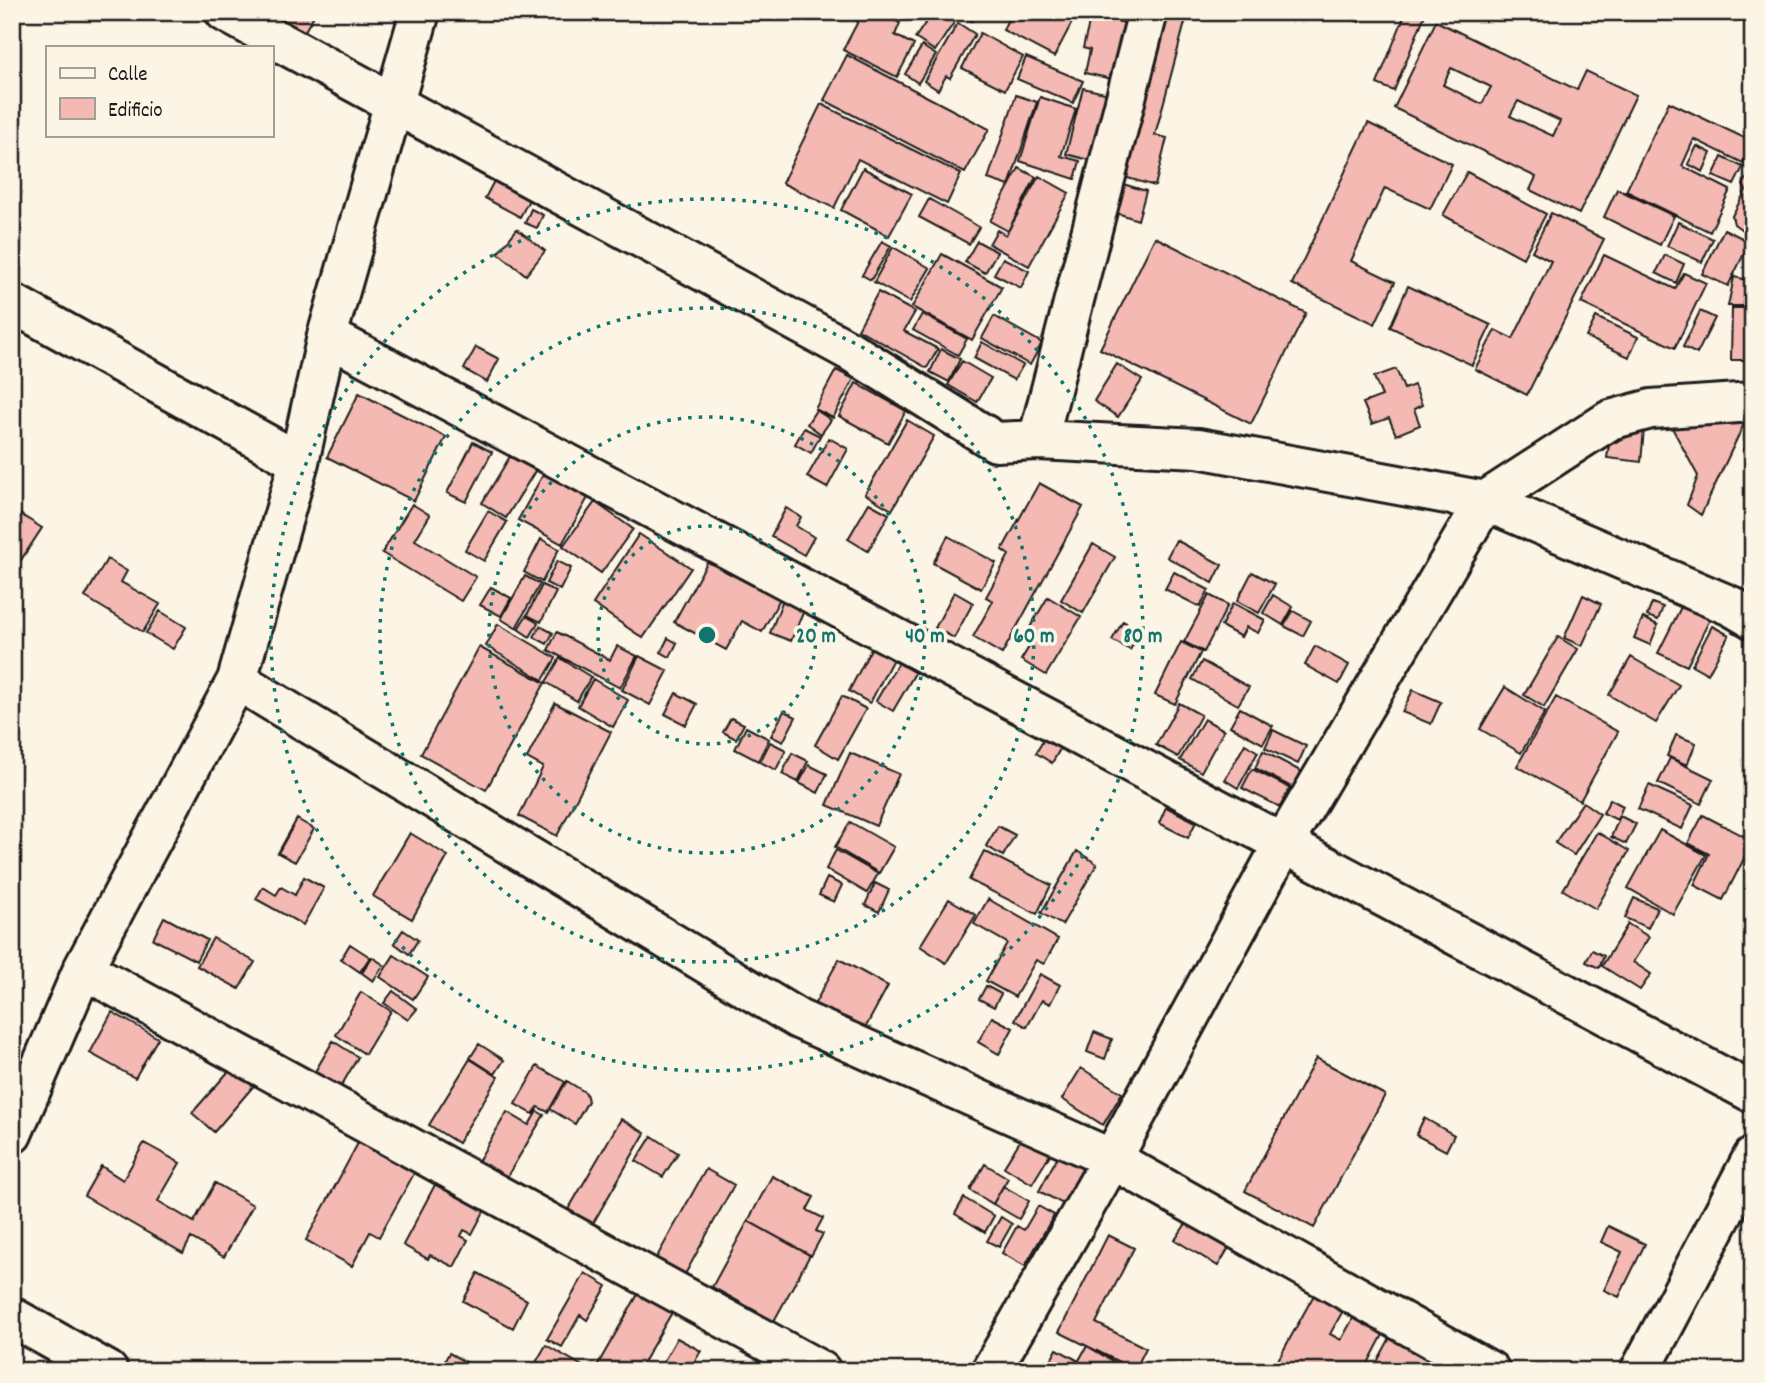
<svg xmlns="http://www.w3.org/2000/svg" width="1765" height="1383" viewBox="0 0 1765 1383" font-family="Dekko,sans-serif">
	<rect width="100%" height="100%" fill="#fcf5e5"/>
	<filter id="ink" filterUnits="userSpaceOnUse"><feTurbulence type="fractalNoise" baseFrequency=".0143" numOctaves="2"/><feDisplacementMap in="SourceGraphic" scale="14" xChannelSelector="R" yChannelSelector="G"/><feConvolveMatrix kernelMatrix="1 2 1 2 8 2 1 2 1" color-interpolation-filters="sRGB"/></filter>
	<g filter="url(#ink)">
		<path fill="#f4b9b2" stroke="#1c1c1c" stroke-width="2" fill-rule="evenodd" d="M279,12H316L296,46L269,29Z
			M863,12H879L900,23L895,35L914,45L897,77L843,50Z
			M933,12H941L955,21L935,51L915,38Z
			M954,12H976L972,21Z
			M1011,12H1070L1076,15L1054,57L1003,30Z
			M1166,12L1187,15L1155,135L1167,138L1155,186L1121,176Z
			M1342,12H1363L1359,22L1341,15Z
			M1406,12H1426L1394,91L1377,84Z
			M1091,15L1125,23L1112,79L1085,73L1090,50L1083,48Z
			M1436,21L1577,90L1586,71L1636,95L1579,214L1530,190L1536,177L1394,108ZM1451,68L1491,87L1482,104L1443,85ZM1518,101L1560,121L1553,136L1510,116Z
			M958,23L975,34L950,78L946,76L938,90L924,81Z
			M980,33L1023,57L1005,90L962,68Z
			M922,46L936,55L918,83L905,74Z
			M847,55L989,129L965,173L824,100Z
			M1026,57L1083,81L1073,103L1017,79Z
			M1083,88L1109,94L1093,161L1066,154Z
			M1016,95L1037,102L1009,186L988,179Z
			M1040,97L1076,109L1061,156L1080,161L1075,179L1020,161Z
			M1669,102L1753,142L1743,163L1694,139L1682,166L1730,190L1710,232L1626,191Z
			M821,104L961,174L947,204L858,159L834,208L782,183Z
			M1368,123L1452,164L1430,209L1385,188L1351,261L1395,282L1375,324L1292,284Z
			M1697,146L1711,153L1703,172L1688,164Z
			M1722,157L1743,167L1734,185L1713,176Z
			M1753,167V230L1741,229L1734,224L1732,216L1746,190L1743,185Z
			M863,168L912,194L889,236L841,210Z
			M1019,168L1036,177L1008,231L990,221Z
			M1467,172L1546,214L1523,258L1443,215Z
			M1039,176L1069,193L1029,266L989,244L997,230L1006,235Z
			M495,179L530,198L520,217L485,198Z
			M1123,184L1146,191L1138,220L1114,212Z
			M1617,189L1674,216L1660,245L1604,217Z
			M929,199L979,227L969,244L919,217Z
			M531,209L543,215L537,228L525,223Z
			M1551,213L1604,239L1527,395L1475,369L1495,330L1513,339L1551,261L1532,251Z
			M1678,222L1713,239L1702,262L1667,246Z
			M517,229L545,251L526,275L498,253Z
			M1724,229L1750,242L1728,286L1702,274Z
			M1155,237L1306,313L1251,424L1100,349Z
			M882,241L891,246L871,280L862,275Z
			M977,241L997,252L985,273L965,262Z
			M893,247L930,268L910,302L874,282Z
			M942,254L1002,287L972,340L912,307Z
			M1604,255L1675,289L1684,273L1706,283L1675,348L1581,303Z
			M1665,255L1684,264L1676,283L1656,273Z
			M1003,258L1029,271L1021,288L994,274Z
			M1753,274V306H1728L1734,277L1748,280Z
			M1408,286L1491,325L1472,365L1390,327Z
			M878,292L915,312L904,331L938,349L927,368L858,329Z
			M1732,308H1753V360H1731Z
			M1700,311L1715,318L1697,354L1683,347Z
			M922,314L967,339L958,355L913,330Z
			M994,316L1042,343L1030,365L982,338Z
			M1596,317L1638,337L1629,357L1586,337Z
			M982,342L1023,365L1014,380L974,358Z
			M476,347L499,359L487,382L464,369Z
			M941,349L960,359L949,382L930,372Z
			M962,361L991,378L977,402L948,385Z
			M1117,364L1142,380L1118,417L1094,401Z
			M1396,369L1404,389L1414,385L1422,405L1414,409L1420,425L1396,435L1389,418L1372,424L1363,403L1382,396L1374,377Z
			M836,370L854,379L833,418L815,409Z
			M856,383L906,411L888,443L839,416Z
			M359,393L446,437L414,501L327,457Z
			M1751,409L1701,515L1687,505L1698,476L1670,424Z
			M816,410L831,420L821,434L807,424Z
			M907,420L934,436L892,510L865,494Z
			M804,428L820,436L811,453L795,444Z
			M1644,429L1641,462L1607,458L1609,445Z
			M1753,434V458L1743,452Z
			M829,438L848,449L827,488L807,477Z
			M473,442L492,452L466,502L447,493Z
			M512,453L537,468L506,518L482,503Z
			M545,471L589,496L562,544L518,520Z
			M1039,483L1083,507L1002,654L973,637L993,601L986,597L1009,555L1002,550Z
			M595,502L633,529L601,573L563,546Z
			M869,503L889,514L868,551L848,539Z
			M412,504L430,515L415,540L476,577L461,601L382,553Z
			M786,508L801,517L796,526L814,537L804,555L771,536Z
			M12,509L42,528L19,563L12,558Z
			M488,511L507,522L484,561L465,550Z
			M639,534L691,568L643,638L593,604Z
			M948,536L996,563L981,589L933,563Z
			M541,539L559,549L542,582L524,572Z
			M1176,540L1222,565L1213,583L1167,557Z
			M1093,544L1115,557L1083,613L1061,600Z
			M710,557L781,597L762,632L742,621L726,650L674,622Z
			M107,559L127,571L121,582L160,604L143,632L85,597Z
			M557,561L571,568L560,590L546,583Z
			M1174,572L1209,590L1200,607L1165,589Z
			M1252,572L1275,584L1259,613L1237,601Z
			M525,576L540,584L516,628L501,619Z
			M542,585L556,592L541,622L527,615Z
			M491,587L511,598L501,616L480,605Z
			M954,592L973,603L954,638L935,628Z
			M1209,595L1228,605L1204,652L1184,642Z
			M1273,595L1293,607L1283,625L1263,613Z
			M1583,595L1601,604L1582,646L1564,638Z
			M784,597L806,606L791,641L770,633Z
			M1048,597L1081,617L1046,675L1021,660L1037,634L1029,629Z
			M1233,603L1265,620L1258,633L1246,627L1241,637L1221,626Z
			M1652,603L1663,607L1658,620L1647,616Z
			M1682,605L1710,619L1687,666L1658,653Z
			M160,611L186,627L173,649L146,633Z
			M1293,611L1311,621L1303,636L1284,626Z
			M526,616L538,623L530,637L518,629Z
			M1643,618L1658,625L1650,645L1634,638Z
			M1123,621L1141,631L1130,650L1112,640Z
			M498,624L556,658L543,680L486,646Z
			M540,626L553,633L547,644L534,637Z
			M1712,626L1729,635L1708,674L1692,665Z
			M557,632L610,660L617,646L637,656L620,688L548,650Z
			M1558,637L1578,649L1544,707L1524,695Z
			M668,638L677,643L670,657L661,652Z
			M1181,642L1201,652L1175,704L1155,695Z
			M873,645L894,657L870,703L849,691Z
			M1315,646L1349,665L1339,684L1305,665Z
			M479,647L545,683L486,790L421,754Z
			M639,656L668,671L650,705L622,690Z
			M1631,657L1679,685L1656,723L1609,695Z
			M560,658L591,677L577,701L546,682Z
			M1202,661L1249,687L1238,705L1192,679Z
			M898,663L915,673L893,711L876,701Z
			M593,679L628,700L613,727L578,706Z
			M1505,687L1545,712L1521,753L1480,729Z
			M1413,690L1441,702L1431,724L1402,712Z
			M676,693L697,704L686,725L665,714Z
			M842,696L866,709L838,759L815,745Z
			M1556,697L1618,732L1580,801L1517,766Z
			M555,703L611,732L557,836L519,816L543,767L527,758Z
			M1179,703L1201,715L1178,757L1156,745Z
			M1240,708L1273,726L1263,744L1230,726Z
			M784,711L796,717L783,742L771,736Z
			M731,718L744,724L736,739L723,732Z
			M1204,719L1224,730L1201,772L1180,760Z
			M746,727L769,739L758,761L735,749Z
			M1273,730L1306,746L1298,764L1265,748Z
			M1676,735L1696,743L1687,765L1667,756Z
			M1044,739L1060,749L1052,763L1036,753Z
			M770,742L786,750L776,770L760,762Z
			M1245,744L1258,752L1238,788L1225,780Z
			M1263,751L1302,772L1293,788L1255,768Z
			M792,753L808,761L798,782L782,774Z
			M850,753L899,774L876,826L827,805Z
			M1670,758L1713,779L1701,804L1658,783Z
			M809,765L827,774L818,793L799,783Z
			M1252,769L1290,788L1280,807L1242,788Z
			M1649,785L1693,805L1682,829L1638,809Z
			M1610,799L1623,806L1617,820L1603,813Z
			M1583,802L1600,814L1574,855L1555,843Z
			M1166,807L1196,822L1188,838L1159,823Z
			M1703,815L1753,841L1723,900L1694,885L1709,854L1688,843Z
			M1620,816L1636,824L1626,844L1611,837Z
			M297,819L314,829L295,862L278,853Z
			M850,822L894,847L879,873L835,847Z
			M998,826L1015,835L1003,856L986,846Z
			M1660,830L1706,855L1673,914L1628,888Z
			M1597,832L1629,851L1596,909L1563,890Z
			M410,833L448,856L412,919L373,896Z
			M836,850L878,874L867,893L826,869Z
			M984,851L1051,885L1037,914L969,880Z
			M1077,851L1097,864L1062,925L1041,913Z
			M304,877L324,888L303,925L256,899L263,887L276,895L281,887L295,895Z
			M827,878L842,885L834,902L819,895Z
			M875,883L889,890L879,912L865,905Z
			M1634,898L1657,908L1648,928L1625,918Z
			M949,899L976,915L946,963L920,946Z
			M988,899L1058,939L1044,964L1036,960L1015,997L986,981L1007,943L974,924Z
			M164,917L207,940L196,961L153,939Z
			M1628,924L1649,937L1633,962L1651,974L1640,990L1602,966Z
			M403,930L418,940L409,954L394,943Z
			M213,938L255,962L239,989L197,966Z
			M350,944L370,957L360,972L341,959Z
			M1592,950L1604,956L1599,968L1586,962Z
			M394,955L428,977L413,999L380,977Z
			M372,957L384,965L373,981L362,973Z
			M839,959L888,986L856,1045L807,1018Z
			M1040,974L1060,985L1050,1004L1042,1000L1027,1027L1015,1020Z
			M986,986L1001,994L994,1007L979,999Z
			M393,991L417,1009L408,1020L384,1003Z
			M361,992L391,1011L365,1054L336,1035Z
			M112,1012L158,1038L135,1078L90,1053Z
			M992,1017L1013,1028L999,1054L978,1042Z
			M1094,1032L1112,1039L1105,1059L1087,1052Z
			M333,1041L358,1057L339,1090L313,1075Z
			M479,1044L504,1060L495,1074L470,1058Z
			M1316,1058L1385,1095L1314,1228L1245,1191Z
			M470,1059L498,1077L458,1143L429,1125Z
			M236,1063L257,1082L214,1132L192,1113Z
			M537,1066L565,1082L548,1112L538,1107L533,1114L515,1104Z
			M1081,1068L1122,1093L1103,1125L1062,1099Z
			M567,1081L586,1093L588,1101L575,1124L550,1109Z
			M537,1111L544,1115L505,1180L477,1163L507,1112L529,1125Z
			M1424,1118L1454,1135L1446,1151L1416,1135Z
			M621,1119L645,1133L592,1225L568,1210Z
			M365,1130L421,1161L379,1237L370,1232L352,1266L306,1240Z
			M1026,1131L1054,1148L1032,1184L1004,1167Z
			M652,1136L678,1153L663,1177L636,1161Z
			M144,1143L180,1163L158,1201L194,1222L215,1183L253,1205L224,1257L191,1238L183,1253L84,1196L101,1166L123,1180Z
			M1059,1154L1084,1167L1063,1204L1039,1191Z
			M985,1164L1008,1178L993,1204L970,1190Z
			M706,1169L734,1185L683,1278L654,1262Z
			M772,1176L814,1197L807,1210L823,1218L816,1231L823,1234L811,1256L748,1221Z
			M438,1179L487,1206L472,1234L464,1230L461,1236L468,1240L454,1267L430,1255L428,1259L403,1245Z
			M1003,1186L1029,1201L1019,1219L993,1204Z
			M964,1198L994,1216L985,1232L955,1214Z
			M1038,1206L1054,1215L1025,1266L1002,1253L1017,1226L1024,1230Z
			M1001,1217L1012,1224L999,1247L987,1241Z
			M1189,1219L1231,1244L1218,1266L1175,1240Z
			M748,1221L810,1255L774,1321L712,1287Z
			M1608,1226L1645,1244L1619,1297L1604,1290L1622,1252L1601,1242Z
			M1108,1235L1134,1248L1096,1323L1146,1348L1135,1370L1059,1332Z
			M478,1273L527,1300L513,1328L463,1301Z
			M585,1273L607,1286L587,1320L580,1315L562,1347L547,1339Z
			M641,1289L674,1309L638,1371H594Z
			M1315,1293L1344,1309L1330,1334L1341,1340L1355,1315L1385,1331L1364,1371H1272Z
			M1391,1336L1456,1371H1372Z
			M677,1338L701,1351L689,1371H658Z
			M546,1345L591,1371H531Z
			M1087,1346L1129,1371H1073Z
			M1057,1349L1077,1360L1071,1371H1045Z
			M449,1353L482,1371H439Z"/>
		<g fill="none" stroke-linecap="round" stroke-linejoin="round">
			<g stroke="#1c1c1c" stroke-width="44">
				<path id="minor" d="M225,12L850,351L996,442L1038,440
					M1148,12L1038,440L1198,448L1485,501L1731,606L1753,619
					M12,303L299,462
					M327,336L1753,1093
					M237,680L798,1019L1112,1159L1490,1371
					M83,969L821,1371
					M12,1134L83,969L237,680L299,462L327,336L420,12
					M12,1317L108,1371
					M991,1371L1112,1159L1283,844L1485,501L1610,420L1651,409L1753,402
					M1640,1371L1753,1157"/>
			</g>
			<use href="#minor" stroke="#fcf5e5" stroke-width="38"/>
		</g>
	</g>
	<g fill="none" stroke="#0f766e" stroke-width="3.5" stroke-dasharray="3.5 7">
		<circle cx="707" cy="635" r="109"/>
		<circle cx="707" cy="635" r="218"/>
		<circle cx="707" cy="635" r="327"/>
		<circle cx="707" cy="635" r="436"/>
	</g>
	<circle cx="707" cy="635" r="10" fill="#0f766e" stroke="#fcf5e5" stroke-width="3.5"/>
	<g font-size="21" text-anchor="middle" font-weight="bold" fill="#0f766e" stroke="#fcf5e5" stroke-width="7" stroke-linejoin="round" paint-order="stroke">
		<text x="816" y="642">20 m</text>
		<text x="925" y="642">40 m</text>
		<text x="1034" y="642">60 m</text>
		<text x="1143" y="642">80 m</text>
	</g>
	<rect width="1765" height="1383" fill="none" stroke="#fcf5e5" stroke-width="42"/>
	<rect x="21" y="21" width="1723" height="1341" fill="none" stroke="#1c1c1c" stroke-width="2.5" filter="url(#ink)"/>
	<rect x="46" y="46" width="228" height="91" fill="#fcf5e5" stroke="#a29e95" stroke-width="2"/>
	<rect x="60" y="68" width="35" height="10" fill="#fcf5e5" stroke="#a29e95" stroke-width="2"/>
	<text x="108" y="80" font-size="21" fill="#1c1c1c">Calle</text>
	<rect x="60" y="98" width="35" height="21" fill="#f4b9b2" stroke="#a29e95" stroke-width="2"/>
	<text x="108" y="116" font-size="21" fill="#1c1c1c">Edificio</text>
</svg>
